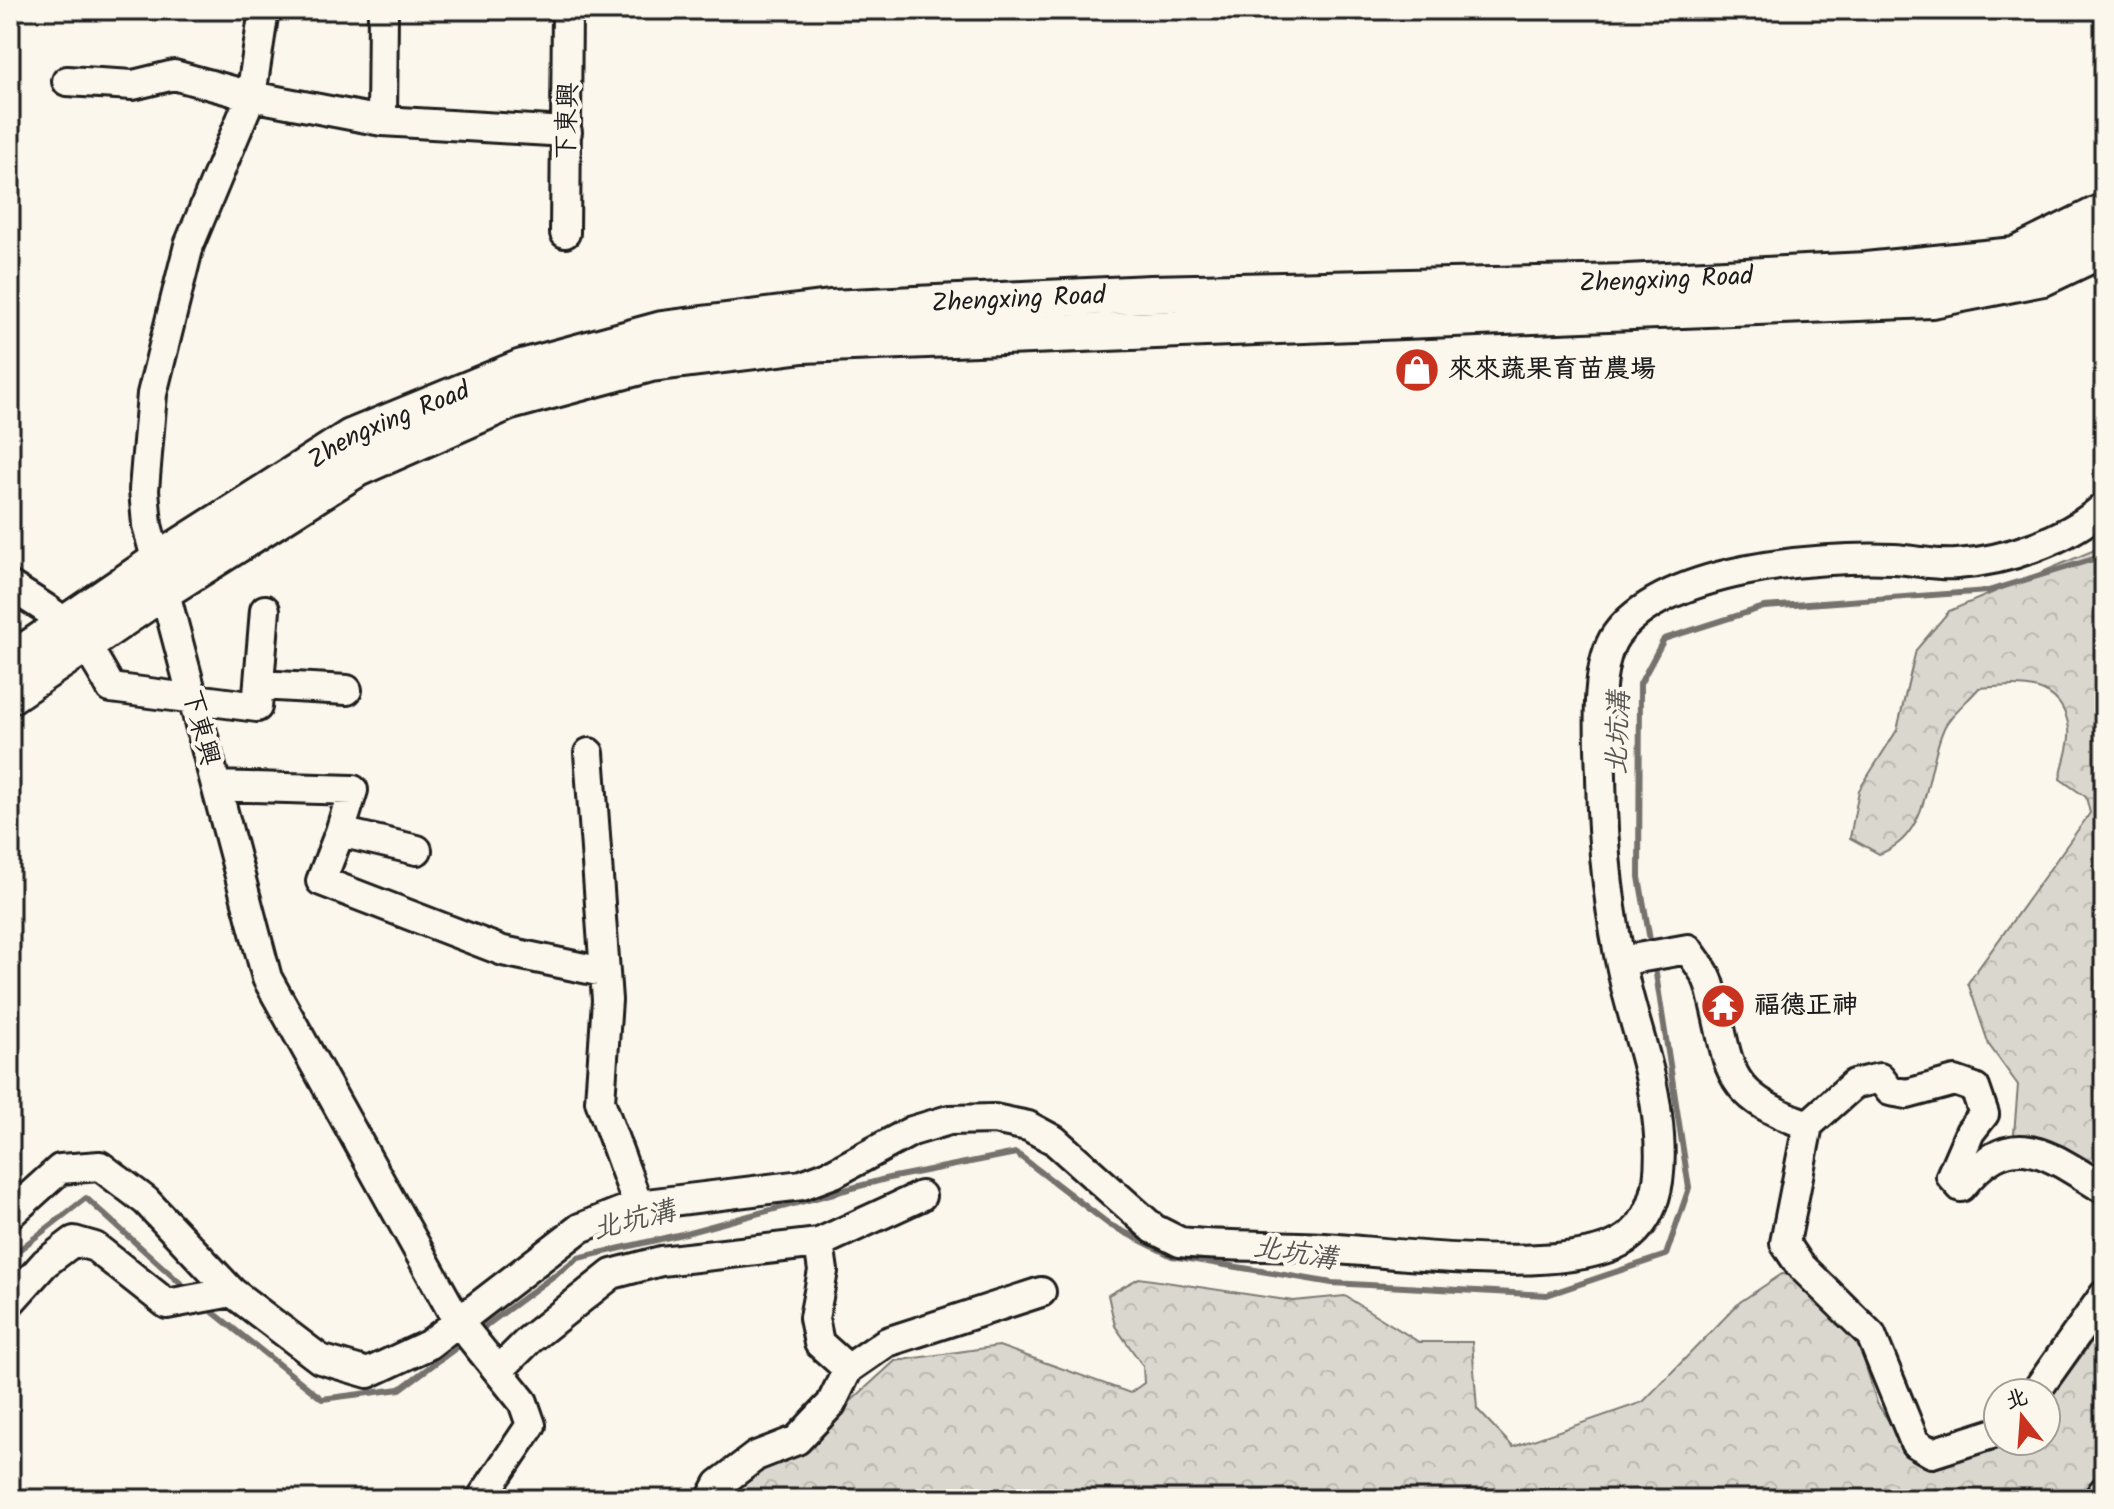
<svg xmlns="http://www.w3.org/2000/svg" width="2114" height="1509" viewBox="0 0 2114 1509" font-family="Kalam,'LXGW WenKai TC',sans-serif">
	<defs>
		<pattern id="forest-crowns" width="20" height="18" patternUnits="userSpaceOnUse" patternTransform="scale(2)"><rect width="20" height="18" fill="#dad7ce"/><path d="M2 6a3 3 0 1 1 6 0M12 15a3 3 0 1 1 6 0" fill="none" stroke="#bab8b0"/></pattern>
	</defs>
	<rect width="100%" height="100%" fill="#fbf7ec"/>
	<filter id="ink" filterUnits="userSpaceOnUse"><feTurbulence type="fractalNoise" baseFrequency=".0125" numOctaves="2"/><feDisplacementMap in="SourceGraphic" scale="16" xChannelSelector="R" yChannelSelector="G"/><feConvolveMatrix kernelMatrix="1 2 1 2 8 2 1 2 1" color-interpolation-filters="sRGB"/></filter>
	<g filter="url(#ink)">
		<path fill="url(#forest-crowns)" stroke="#7b7a75" stroke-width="2" d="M2104,546V1186L2014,1134L2018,1085L1989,1045L1968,983L2090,813L2086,797L2060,779C2062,765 2071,744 2069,729C2062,678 2016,685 1979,688C1969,700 1952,713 1945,726C1924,769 1933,835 1879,854L1850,838L1859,790L1897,730L1916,650L1949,611Z
			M1782,1274L1799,1276L1852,1320L1877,1403L1895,1431L1960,1449L1998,1441H2046V1404L2104,1325V1499H690L805,1443L895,1361L999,1346L1130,1393L1144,1383L1143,1366L1115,1326L1108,1295L1139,1278L1293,1301L1345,1296L1419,1342H1472L1477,1409L1513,1447L1643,1402L1740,1302Z"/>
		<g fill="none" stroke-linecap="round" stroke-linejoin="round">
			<path stroke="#74726e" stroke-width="6" d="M1651,946L1639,877L1640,684L1664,639L1764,607L1988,591L2097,558L2104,550
				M10,1257L86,1198L190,1292
				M204,1305L322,1399L400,1389L464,1342
				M476,1333L578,1258L682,1234L889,1178L1016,1153L1110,1225L1172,1256L1332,1283L1547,1295L1666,1255L1689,1188L1654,961"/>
			<g stroke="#1c1c1c" stroke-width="34">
				<path id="minor" d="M264,10L251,96L189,245L152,394L144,490L147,525L267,978L457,1320L523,1402L531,1425L481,1499
					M67,81L133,85L174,75L251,96L382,121L383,10
					M382,121L567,132
					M565,233L567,10
					M10,586C68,622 78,627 111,688L257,707L265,610
					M259,685L347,690
					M589,753L607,1000L600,1101L638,1205
					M216,786L353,790L340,832L417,850
					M340,832L321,881L503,951L603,972
					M1621,961L1688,949C1695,960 1707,973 1710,986C1732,1066 1718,1093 1808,1125
					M10,1214L60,1169L100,1166L146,1201L232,1292L320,1359L368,1373L428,1345L580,1228L638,1205L802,1185L834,1173L912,1131L949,1120L994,1119L1028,1126L1054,1140L1154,1229L1180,1242C1228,1247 1276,1245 1324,1248C1391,1252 1581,1279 1631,1235C1664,1206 1662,1156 1657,1115C1652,1071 1635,1026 1625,983C1610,918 1602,844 1601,777C1600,739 1594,666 1616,635C1665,568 1817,556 1894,559C1915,560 1936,566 1957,564C2006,561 2067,540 2104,507
					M819,1243L823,1271L814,1318L819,1343L848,1369
					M10,1302L45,1263L74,1241L95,1247L167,1304L232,1292
					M498,1371L529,1340L612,1274L661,1261L819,1243L921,1196
					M2035,1393L2104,1295
					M1998,1432L1932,1453L1915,1443L1871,1335L1799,1264L1785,1243L1808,1125L1854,1084L1880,1078L1890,1091L1907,1094L1955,1081L1975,1088L1984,1114L1970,1132L1951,1176L1961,1187C2012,1123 2047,1154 2104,1189
					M711,1499L719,1484L756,1456L797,1440L831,1404L848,1369L887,1342L1041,1292
					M2098,1499L2104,1491"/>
			</g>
			<g stroke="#1c1c1c" stroke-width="42">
				<g id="major">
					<path id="s1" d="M10,662L158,561L351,438L522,368L662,330L830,309L1151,294L1627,283L1866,271L2015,256L2104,212"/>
					<path d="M10,695L163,591L357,468L507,402L651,363L803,344L1932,299L2043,277L2104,248"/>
				</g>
			</g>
			<use href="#minor" stroke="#fbf7ec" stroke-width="28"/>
			<use href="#major" stroke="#fbf7ec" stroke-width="36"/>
		</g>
	</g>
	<defs>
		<g id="shop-disc" transform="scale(2.3)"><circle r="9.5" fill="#c8321e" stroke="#fbf7ec"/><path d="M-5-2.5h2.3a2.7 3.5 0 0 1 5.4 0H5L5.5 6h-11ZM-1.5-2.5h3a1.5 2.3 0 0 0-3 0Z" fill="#fff"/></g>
		<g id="temple-disc" transform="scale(2.3)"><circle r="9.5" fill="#c8321e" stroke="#fbf7ec"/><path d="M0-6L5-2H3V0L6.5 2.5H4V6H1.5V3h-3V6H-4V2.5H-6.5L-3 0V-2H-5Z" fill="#fff"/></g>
	</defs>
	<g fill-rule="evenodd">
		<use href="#shop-disc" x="1417" y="370"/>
		<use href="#temple-disc" x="1723" y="1006"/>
	</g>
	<g text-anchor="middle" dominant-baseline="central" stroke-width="8" stroke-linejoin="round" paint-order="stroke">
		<g font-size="26" fill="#1c1c1c" stroke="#fbf7ec">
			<text transform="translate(568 121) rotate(-88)">下東興</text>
			<text stroke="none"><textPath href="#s1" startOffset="1744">Zhengxing Road</textPath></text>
			<text stroke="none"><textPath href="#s1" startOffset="1096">Zhengxing Road</textPath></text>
			<text stroke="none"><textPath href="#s1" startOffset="448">Zhengxing Road</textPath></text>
			<text transform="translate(200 728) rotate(75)">下東興</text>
		</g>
		<g font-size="26" font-weight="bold" fill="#1c1c1c" stroke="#fbf7ec" text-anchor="start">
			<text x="1448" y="370">來來蔬果育苗農場</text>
			<text x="1754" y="1006">福德正神</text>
		</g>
		<g font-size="28" font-style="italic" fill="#575653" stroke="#fbf7ec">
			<text transform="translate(1619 733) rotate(-88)">北坑溝</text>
			<text transform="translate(634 1221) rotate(-14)">北坑溝</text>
			<text transform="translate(1295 1254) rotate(9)">北坑溝</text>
		</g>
	</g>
	<rect width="2114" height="1509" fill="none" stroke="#fbf7ec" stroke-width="40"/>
	<rect x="20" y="20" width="2074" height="1469" fill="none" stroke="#1c1c1c" stroke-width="3" filter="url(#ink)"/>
	<g transform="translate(2022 1417) rotate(343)"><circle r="38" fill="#fbf7ec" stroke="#a29f99" stroke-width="2"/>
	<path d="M0-6L14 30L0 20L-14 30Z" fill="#c8321e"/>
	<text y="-12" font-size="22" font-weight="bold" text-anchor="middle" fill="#1c1c1c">北</text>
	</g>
</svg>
